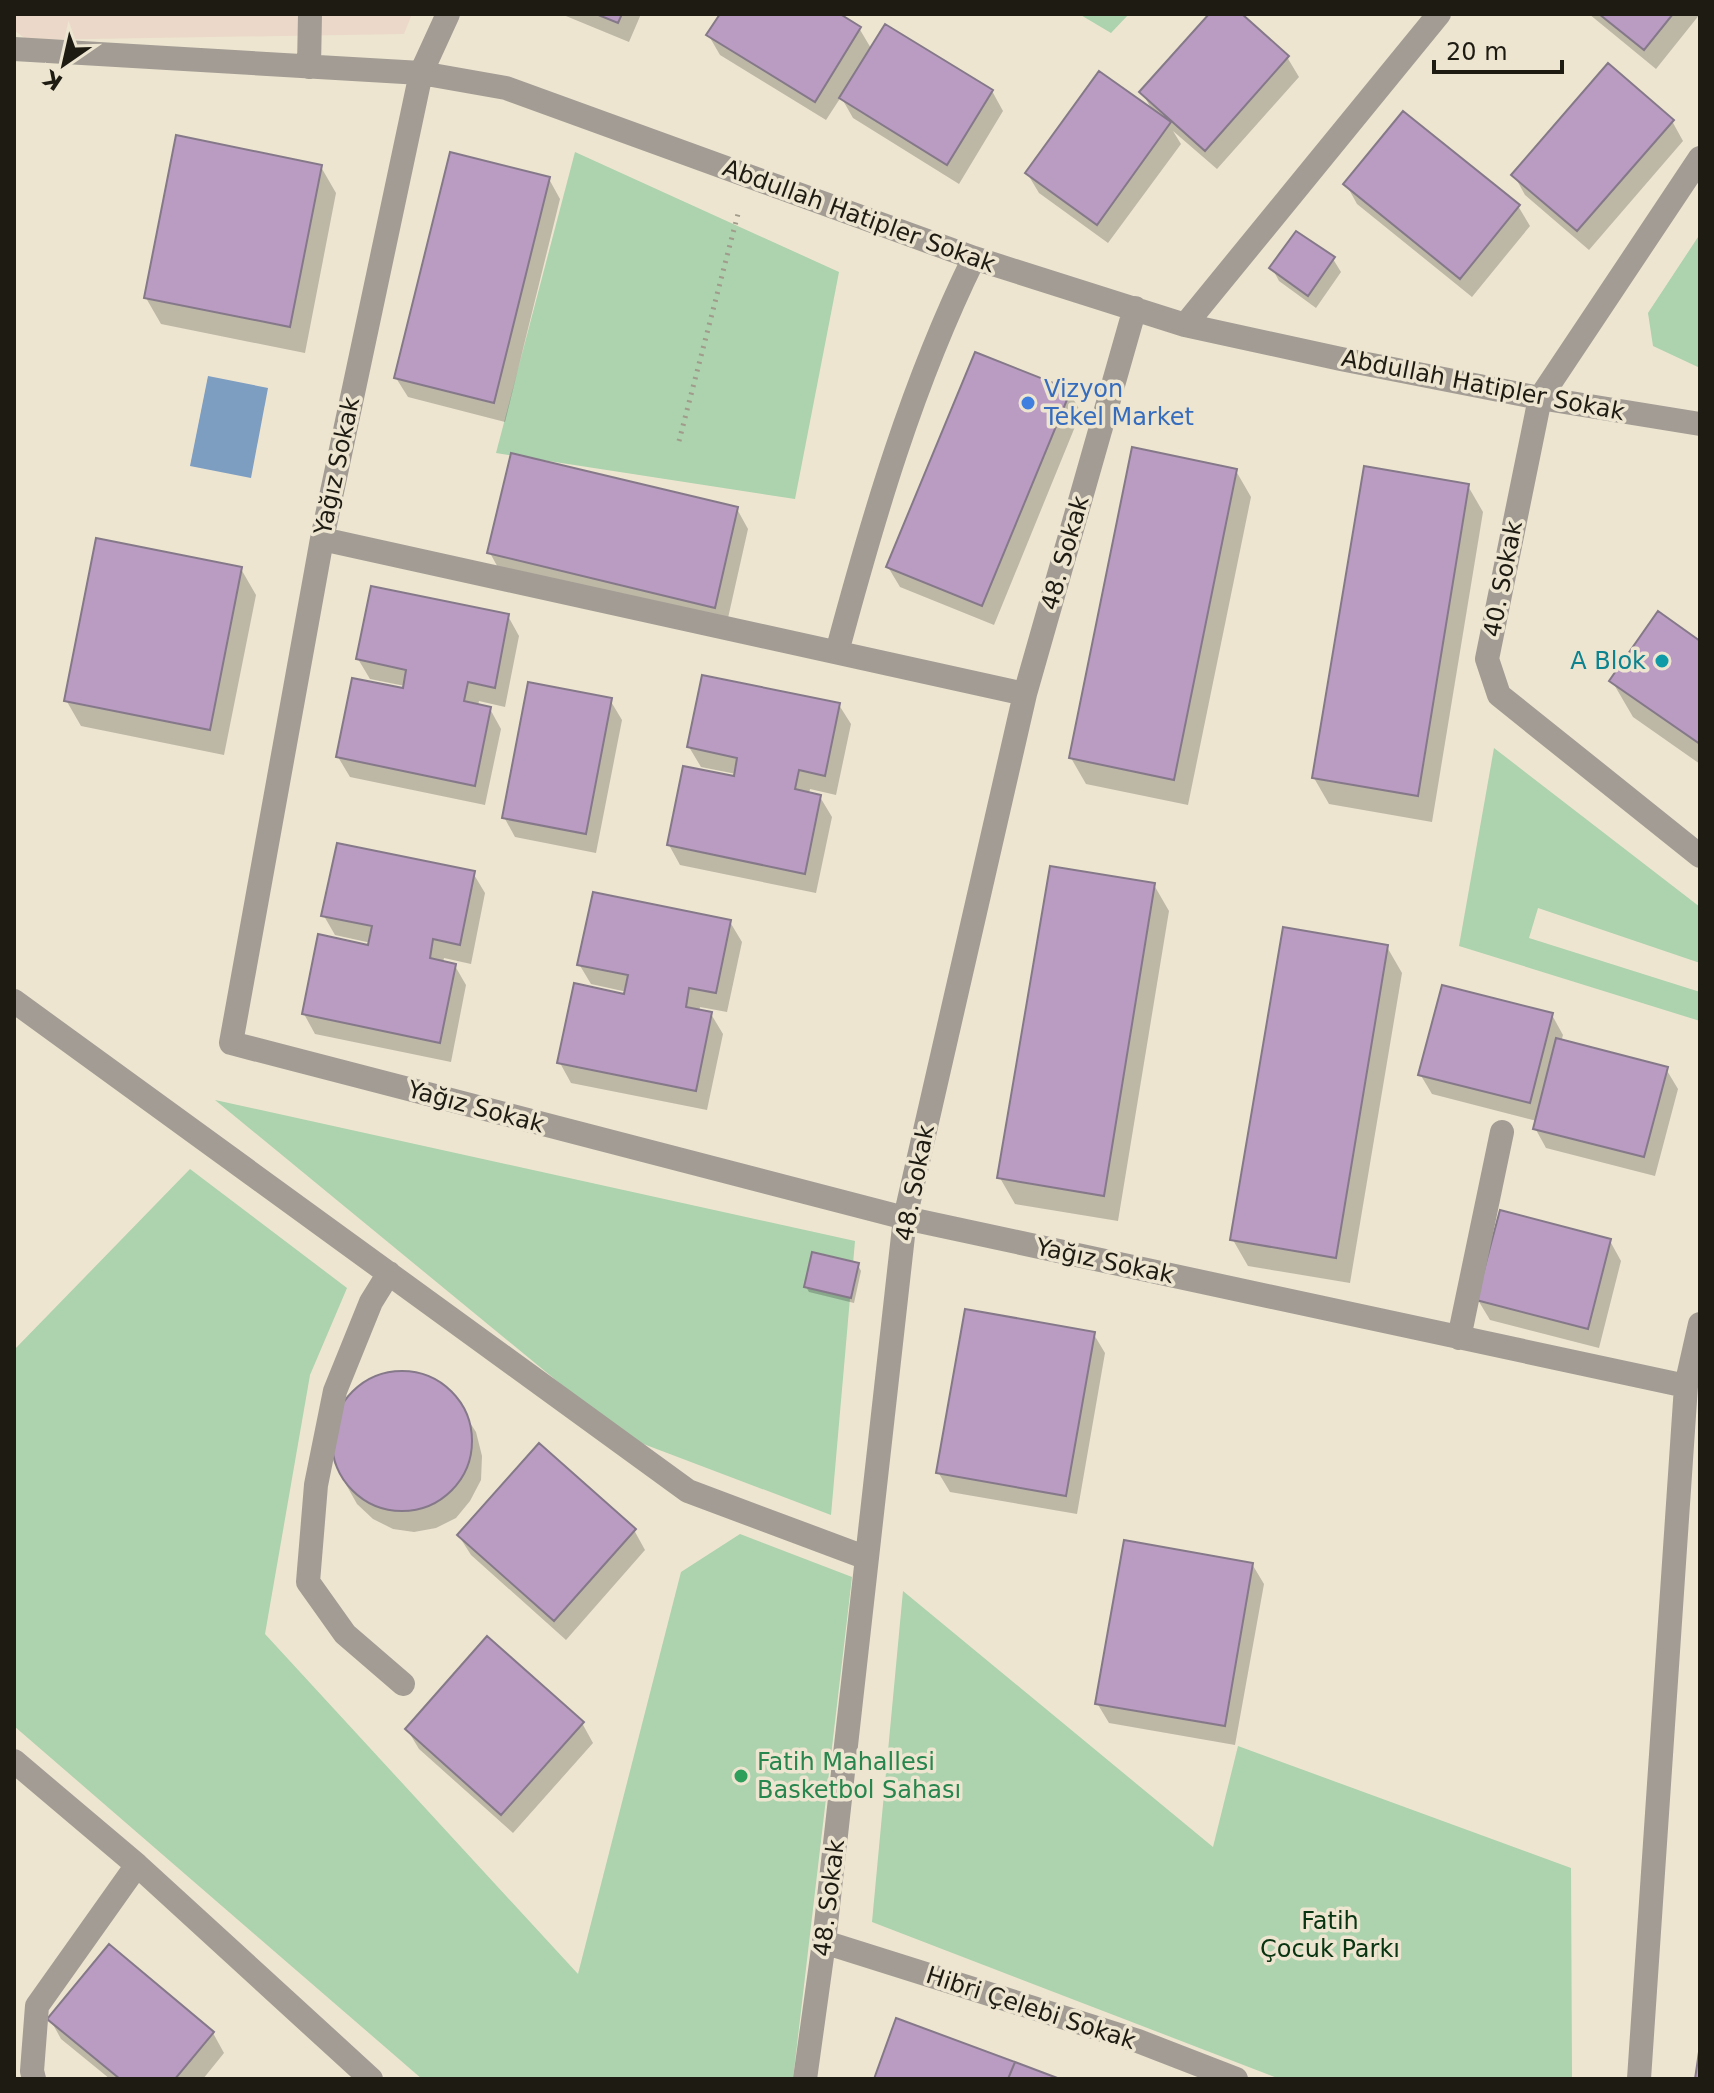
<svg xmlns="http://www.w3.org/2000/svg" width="1714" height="2093" viewBox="0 0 1714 2093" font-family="'DejaVu Sans',sans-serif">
	<rect width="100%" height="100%" fill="#ede5d0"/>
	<path fill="#ebd8c8" d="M14,14H412L404,34L27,40L14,30Z"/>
	<path fill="#acd2ae" d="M1079,14H1129L1111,33Z
		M575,152L839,272L795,499L496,453Z
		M1700,234V368L1653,346L1648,313Z
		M1494,748L1700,907V963L1538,908L1529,938L1700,992V1021L1459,946Z
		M215,1100L855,1241L831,1515L625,1437Z
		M190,1169L347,1288L310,1375L265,1634L578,1974L681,1572L740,1534L852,1577L793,2079H422L14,1726V1350Z
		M903,1591L1213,1847L1238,1746L1571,1868L1572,2079H1280L872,1922Z"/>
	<path fill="#7d9dc1" d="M208,376L268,388L251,478L190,466Z"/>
	<path fill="#0003" d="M561,14H641L629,42Z
		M722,14H836L859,28L872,50L992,91L1003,111L959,184L853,118L841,97L826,120L720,55L709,36Z
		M1211,14H1239L1287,57L1299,77L1217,169L1173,131L1181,144L1108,243L1039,193L1027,173L1153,112L1142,92Z
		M1589,14H1700L1656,69Z
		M1672,121L1683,141L1589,250L1525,195L1514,175Z
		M321,167L336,193L305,353L161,324L146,298Z
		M549,179L560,199L505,422L408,397L396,378Z
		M1346,184L1518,206L1530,226L1472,297L1357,204Z
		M1333,259L1341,272L1316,308L1279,281L1272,268Z
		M1069,392L1081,412L994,625L900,587L888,567Z
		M1236,471L1251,497L1188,805L1086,784L1071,758Z
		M1468,486L1483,512L1432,822L1329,804L1314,778Z
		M737,509L748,529L726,627L501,573L490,553Z
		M241,569L256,595L224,755L81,726L66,700Z
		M508,616L519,636L505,707L479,701L478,706L490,709L501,729L485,805L350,777L338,757L404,690L405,686L370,679L358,659Z
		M1700,643V764L1633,717L1612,681Z
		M610,700L622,720L596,853L515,837L504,817Z
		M839,705L851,724L836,795L810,789L809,794L820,797L832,817L816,893L680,865L669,845L735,778L736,774L701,767L689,747Z
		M473,873L485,893L471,964L444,958L443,963L455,966L466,985L451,1062L315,1034L304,1014L370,947L371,943L335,935L324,916Z
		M1154,885L1169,911L1118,1221L1015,1204L1000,1178Z
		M730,922L742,942L727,1012L700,1007L699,1012L711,1014L723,1034L707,1110L571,1083L560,1063L626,996L627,992L591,984L579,964Z
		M1387,947L1402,973L1350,1283L1248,1266L1233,1240Z
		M1552,1015L1563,1035L1561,1042L1666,1069L1678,1089L1655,1176L1546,1148L1535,1128L1537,1121L1432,1094L1420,1074Z
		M1610,1241L1621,1261L1599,1348L1490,1320L1478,1300Z
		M858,1265L861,1271L854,1303L809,1292L806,1287Z
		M1093,1333L1105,1353L1077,1514L950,1492L938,1472Z
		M406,1372L430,1378L450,1392L476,1432L482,1456L481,1480L470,1501L456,1518L436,1528L414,1532L393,1529L373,1519L357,1504L334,1463L330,1442L344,1401L361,1384L383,1373Z
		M634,1530L645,1550L566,1640L471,1555L459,1536Z
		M1252,1564L1264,1584L1235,1745L1109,1723L1097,1703Z
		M582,1723L593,1743L513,1833L419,1749L407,1729Z
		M50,2019L213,2033L224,2053L203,2079H110L61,2039Z"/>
	<path fill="#ba9cc3" stroke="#857989" stroke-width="2" d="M596,14H622L618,23Z
		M720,14H840L861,27L815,102L706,35Z
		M1209,14H1242L1289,56L1205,151L1139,92Z
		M1599,14H1673L1644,50Z
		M885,24L993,90L947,165L839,98Z
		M1608,63L1674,120L1577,231L1511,175Z
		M1099,71L1171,122L1097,225L1025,173Z
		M1403,111L1520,205L1460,279L1343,184Z
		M176,135L322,165L290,327L144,298Z
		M450,152L550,177L494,403L394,378Z
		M1296,231L1335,257L1308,296L1269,268Z
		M975,352L1071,390L982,606L886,567Z
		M1132,447L1237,469L1174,780L1069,758Z
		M511,453L738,507L715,608L487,553Z
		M1364,466L1469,484L1418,796L1312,778Z
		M96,538L242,567L210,730L64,701Z
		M371,586L509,614L495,688L468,682L464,701L491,707L475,786L336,757L352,678L403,688L406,670L356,659Z
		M1658,611L1700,641V744L1609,681Z
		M702,675L840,703L825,776L799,770L795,789L821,795L805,874L667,845L683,766L734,776L737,758L687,747Z
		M528,682L612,698L586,834L502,818Z
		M337,843L475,871L460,945L433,939L430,958L456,964L440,1043L302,1014L318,934L368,945L372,926L321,916Z
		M1050,866L1155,883L1104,1196L997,1178Z
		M593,892L731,920L716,993L689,988L686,1007L712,1012L696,1091L557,1063L574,983L624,994L628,975L577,965Z
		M1283,927L1388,945L1336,1258L1230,1240Z
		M1442,985L1553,1013L1530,1103L1418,1075Z
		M1556,1038L1668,1067L1644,1157L1533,1129Z
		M1500,1210L1611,1239L1588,1329L1476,1300Z
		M812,1252L859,1263L851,1298L804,1287Z
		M965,1309L1095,1332L1066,1496L936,1473Z
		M332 1441a70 70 0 1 1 140 0a70 70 0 1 1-140 0Z
		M539,1443L636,1529L554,1621L457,1535Z
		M1124,1540L1253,1563L1225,1726L1095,1704Z
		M487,1636L584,1722L501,1815L405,1729Z
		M109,1944L214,2032L175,2079H120L47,2019Z
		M896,2018L1015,2062L1008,2079H874Z
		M1700,2045V2079H1695Z
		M1015,2062L1060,2079H1008Z"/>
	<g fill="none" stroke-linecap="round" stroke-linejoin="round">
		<path stroke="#a19b8b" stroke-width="5" stroke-dasharray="2 6" stroke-linecap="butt" d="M679,441L739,210"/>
		<path stroke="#a29c94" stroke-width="24" d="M448,14L421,73L322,539L231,1043L905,1218L1686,1386
			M14,49L421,73L506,88L974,258L1185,325L1341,359L1540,398L1700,424
			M309,67L310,14
			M1700,158L1540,398L1487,659L1499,695L1700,856
			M1185,325L1439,14
			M322,539L1025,694
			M837,652C873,518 912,384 974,258
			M14,1001L688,1491L867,1558
			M389,1273L371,1302L335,1391L316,1485L308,1582L345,1634L403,1684
			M1459,1338L1502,1132
			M14,1761L137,1865L371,2079
			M824,1942L1138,2041L1236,2079
			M34,2079L32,2071L37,2006L137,1865
			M805,2079L824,1942L905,1218L1025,694L1135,308
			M1639,2079L1686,1386L1700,1324"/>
	</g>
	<circle fill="#3f7fe0" stroke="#ede5d0" stroke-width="3" cx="1028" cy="403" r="8"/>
	<circle fill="#0f9aa8" stroke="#ede5d0" stroke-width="3" cx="1662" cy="661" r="8"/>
	<circle fill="#2e9e5b" stroke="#ede5d0" stroke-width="3" cx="741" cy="1776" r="8"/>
	<g text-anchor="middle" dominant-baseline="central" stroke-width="7" stroke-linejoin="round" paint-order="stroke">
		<g font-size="24" fill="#1e1b13" stroke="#ede5d0">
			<text transform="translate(859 216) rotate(20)">Abdullah Hatipler Sokak</text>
			<text transform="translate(1483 385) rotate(11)">Abdullah Hatipler Sokak</text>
			<text transform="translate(337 466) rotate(-78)">Yağız Sokak</text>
			<text transform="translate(1065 553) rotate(-74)">48. Sokak</text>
			<text transform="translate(1503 579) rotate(-79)">40. Sokak</text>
			<text transform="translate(476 1107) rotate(15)">Yağız Sokak</text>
			<text transform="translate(915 1183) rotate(-79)">48. Sokak</text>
			<text transform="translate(1105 1261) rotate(12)">Yağız Sokak</text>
			<text transform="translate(829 1898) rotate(-83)">48. Sokak</text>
			<text transform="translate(1031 2008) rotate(18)">Hibri Çelebi Sokak</text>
		</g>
		<g font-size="24" fill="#366cbe" stroke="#ede5d0" text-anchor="start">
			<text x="1044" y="389">Vizyon<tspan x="1044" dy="28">Tekel Market</tspan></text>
		</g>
		<g font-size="24" fill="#0d838f" stroke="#ede5d0" text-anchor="end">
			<text x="1646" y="661">A Blok</text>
		</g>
		<g font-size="24" fill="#27864d" stroke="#ede5d0" text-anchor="start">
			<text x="757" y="1762">Fatih Mahallesi<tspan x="757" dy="28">Basketbol Sahası</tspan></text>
		</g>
		<g font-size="24" fill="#093411" stroke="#ede5d0">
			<text x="1330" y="1921">Fatih<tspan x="1330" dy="28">Çocuk Parkı</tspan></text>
		</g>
	</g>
	<rect width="1714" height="2093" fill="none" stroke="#1e1b13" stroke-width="32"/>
	<g transform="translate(64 64) rotate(214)" stroke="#ede5d0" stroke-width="6" paint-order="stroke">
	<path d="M0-6L14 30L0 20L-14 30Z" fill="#1e1b13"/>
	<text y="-12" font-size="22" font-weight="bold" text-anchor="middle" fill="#1e1b13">K</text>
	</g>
	<path d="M1434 60v12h128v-12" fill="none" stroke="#1e1b13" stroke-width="4"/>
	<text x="1446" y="60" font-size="24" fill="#1e1b13" stroke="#ede5d0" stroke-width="6" paint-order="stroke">20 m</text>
</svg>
